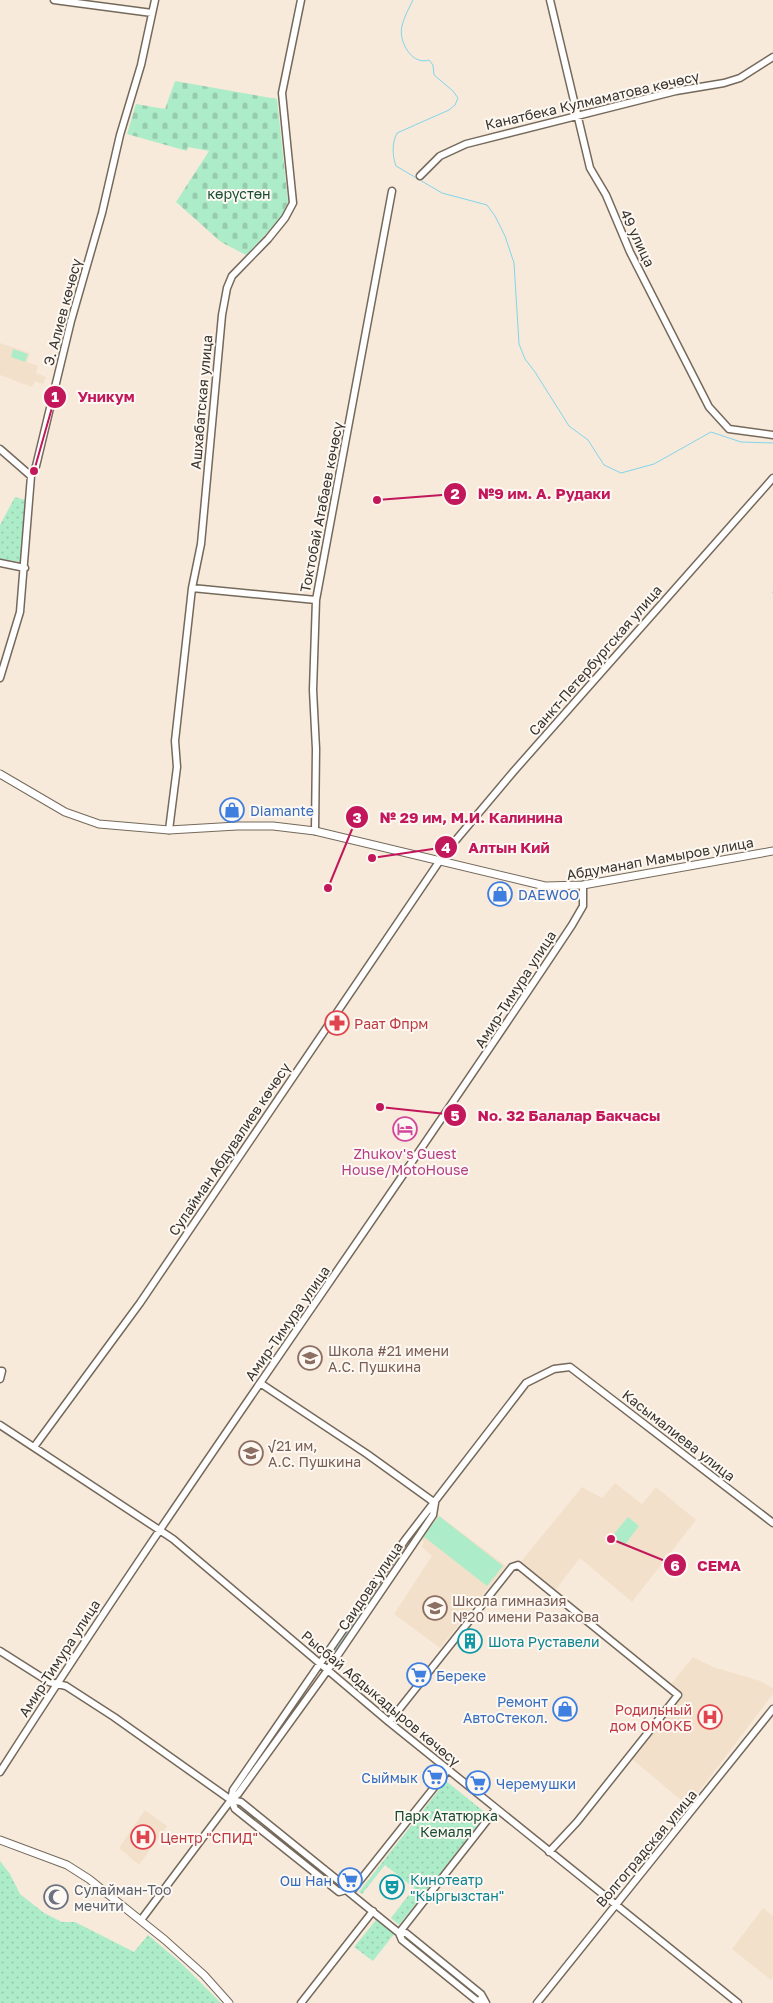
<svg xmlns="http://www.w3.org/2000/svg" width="773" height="2003" viewBox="0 0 773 2003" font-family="'Golos Text',sans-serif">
	<defs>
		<pattern id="cemetery-stones" width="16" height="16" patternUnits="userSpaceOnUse" patternTransform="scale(1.25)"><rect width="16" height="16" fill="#adecc9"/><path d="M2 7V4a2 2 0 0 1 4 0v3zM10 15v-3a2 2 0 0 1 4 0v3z" fill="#96cbad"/></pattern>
		<pattern id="park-dots" width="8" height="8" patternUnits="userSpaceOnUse" patternTransform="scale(1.25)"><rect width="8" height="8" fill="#adecc9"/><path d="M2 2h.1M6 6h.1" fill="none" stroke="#96cbad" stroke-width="1.8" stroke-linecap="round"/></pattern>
	</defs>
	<rect width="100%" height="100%" fill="#f7eada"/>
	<path fill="#f3e0ca" d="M0,343L30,353L27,362L38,366L36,373L46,377L43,384L35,381L32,387L0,375Z
		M615,1483L642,1504L656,1487L696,1520L632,1602L580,1558L553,1593L518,1565L582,1487L602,1498Z
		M437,1514L506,1566L440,1648L394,1614L432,1556L422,1547L424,1542L419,1538Z
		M693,1657L713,1667L760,1681L773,1688V1694L688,1806L632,1759L682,1694L671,1684Z
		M145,1810L167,1826L139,1865L119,1848Z
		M763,1908L773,1916V1977L771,1980L732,1949Z"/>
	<path fill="#adecc9" d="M13,349L28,354L25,362L11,357Z
		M439,1516L503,1566L487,1586L423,1536Z
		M628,1517L639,1526L624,1546L613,1535Z"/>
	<path fill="url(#cemetery-stones)" d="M175,81L277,99L288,202L280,219L246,255L221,242L176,202L209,151L188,147L187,151L127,134L136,104L165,109Z"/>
	<path fill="url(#park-dots)" d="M15,497L25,500L21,562L0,559V525Z
		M446,1781L487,1814L399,1925L391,1918L414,1888L385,1865L362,1894L359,1892Z
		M0,1861L10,1874L20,1894L44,1913L62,1922H75L134,1952L148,1935L181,1963L221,2003H0Z
		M376,1920L394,1934L373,1961L354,1947Z"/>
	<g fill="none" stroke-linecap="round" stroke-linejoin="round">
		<path stroke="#82d5eb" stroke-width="1" d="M413,0C409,8 404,17 402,26C398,41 412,66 429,60L433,65L434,75L453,91L458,98L455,105L449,110L397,133C392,143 392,155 396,166L442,193L487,205L495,216L505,236L514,263L519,344L525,359L535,372L569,426L588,440L604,465L621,473L654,464L711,432L741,442L773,443
			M773,592V593
			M327,1662L430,1514
			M248,1774L312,1686"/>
		<g stroke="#75695b" stroke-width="9">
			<path id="secondary" d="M54,0L152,13
				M550,0L590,168L606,195L630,252L709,407L729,429L773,435
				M420,176L440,156L466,144L676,91L724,83L740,78L773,57
				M0,449L31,476
				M0,563L25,568
				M192,588L316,600
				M0,678L20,612L31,476L36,466L71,321L102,213L120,135L141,65L155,0
				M169,830L177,767L175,741L192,588L201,544L222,315L227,288L232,276L268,239L285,218L293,203L282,93L301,0
				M315,831L316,749L313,690L316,600L392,191
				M0,1371H2L0,1379
				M260,1383L367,1454L435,1503
				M0,1425L173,1539L389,1722L738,2003
				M34,1447L140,1303L445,853L514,771L773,478
				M0,1651L49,1682L66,1686L114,1717L231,1800L241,1802L345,1886L346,1890L399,1933L402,1940L476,2000L484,2001
				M389,1722L512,1567L518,1565L678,1695L577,1822L549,1852
				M0,1772C184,1485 384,1209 572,925L583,906V885
				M231,1800L233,1790L405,1540L526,1383L554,1369L570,1367L773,1523
				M231,1800L235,1809L339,1892L346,1890
				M350,1893L448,1770
				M141,1920L231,1800L238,1794L327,1671L433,1515L435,1503
				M399,1933L496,1809
				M399,1933H406L481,1994L486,2003
				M301,2003L373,1911
				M537,2003C615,1905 695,1807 773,1709"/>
		</g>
		<g stroke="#75695b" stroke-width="9">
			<path id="primary" d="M0,774L65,812L99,824L169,830L237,826H273L315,831L545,886L583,885L773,851
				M0,1840L67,1865L89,1879L165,1940L204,1975L229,2003"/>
		</g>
		<use href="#secondary" stroke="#fff" stroke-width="6"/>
		<use href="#primary" stroke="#fff" stroke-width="7"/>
	</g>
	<defs>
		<g id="shop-ring" transform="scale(1.25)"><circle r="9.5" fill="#fef8f2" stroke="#3f7fe0" stroke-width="1.5"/><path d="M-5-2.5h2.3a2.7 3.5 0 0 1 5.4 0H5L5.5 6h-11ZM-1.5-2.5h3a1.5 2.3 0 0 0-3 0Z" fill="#3f7fe0"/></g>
		<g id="pharmacy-ring" transform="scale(1.25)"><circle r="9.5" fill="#fef8f2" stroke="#e0444e" stroke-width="1.5"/><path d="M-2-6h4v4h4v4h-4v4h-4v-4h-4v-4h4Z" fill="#e0444e"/></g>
		<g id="hotel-ring" transform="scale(1.25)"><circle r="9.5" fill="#fef8f2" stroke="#d1479c" stroke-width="1.5"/><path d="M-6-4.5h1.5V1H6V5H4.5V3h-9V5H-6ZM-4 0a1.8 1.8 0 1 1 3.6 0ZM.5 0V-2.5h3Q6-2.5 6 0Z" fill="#d1479c"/></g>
		<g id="school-ring" transform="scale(1.25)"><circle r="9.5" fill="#fef8f2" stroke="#8d6e63" stroke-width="1.5"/><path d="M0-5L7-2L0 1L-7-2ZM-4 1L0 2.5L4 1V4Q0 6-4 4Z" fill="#8d6e63"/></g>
		<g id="building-ring" transform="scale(1.25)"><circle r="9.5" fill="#fef8f2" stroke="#0f9aa8" stroke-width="1.5"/><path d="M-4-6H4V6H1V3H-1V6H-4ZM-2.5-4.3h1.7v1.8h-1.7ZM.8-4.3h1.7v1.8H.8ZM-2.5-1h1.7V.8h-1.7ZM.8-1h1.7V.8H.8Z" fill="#0f9aa8"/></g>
		<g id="supermarket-ring" transform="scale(1.25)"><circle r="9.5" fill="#fef8f2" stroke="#3f7fe0" stroke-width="1.5"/><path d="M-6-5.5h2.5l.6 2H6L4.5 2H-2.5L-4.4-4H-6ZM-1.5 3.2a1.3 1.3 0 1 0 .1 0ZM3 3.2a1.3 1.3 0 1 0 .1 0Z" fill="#3f7fe0"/></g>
		<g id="hospital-ring" transform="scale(1.25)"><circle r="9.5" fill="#fef8f2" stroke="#e0444e" stroke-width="1.5"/><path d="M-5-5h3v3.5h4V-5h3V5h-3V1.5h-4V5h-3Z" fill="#e0444e"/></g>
		<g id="theatre-ring" transform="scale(1.25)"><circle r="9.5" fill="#fef8f2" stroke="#0f9aa8" stroke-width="1.5"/><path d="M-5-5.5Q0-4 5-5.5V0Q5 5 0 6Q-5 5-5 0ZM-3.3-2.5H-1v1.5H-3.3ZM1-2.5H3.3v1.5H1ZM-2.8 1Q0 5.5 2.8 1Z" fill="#0f9aa8"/></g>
		<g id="mosque-ring" transform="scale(1.25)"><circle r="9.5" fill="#fef8f2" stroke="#6b7280" stroke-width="1.5"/><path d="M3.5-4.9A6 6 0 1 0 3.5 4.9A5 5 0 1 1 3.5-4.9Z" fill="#6b7280"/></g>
	</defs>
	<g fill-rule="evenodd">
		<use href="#shop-ring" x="232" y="810"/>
		<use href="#shop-ring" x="500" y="894"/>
		<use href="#pharmacy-ring" x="337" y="1023"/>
		<use href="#hotel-ring" x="405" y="1129"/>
		<use href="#school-ring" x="310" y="1358"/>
		<use href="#school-ring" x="251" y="1453"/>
		<use href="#school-ring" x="435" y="1608"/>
		<use href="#building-ring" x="470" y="1641"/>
		<use href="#supermarket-ring" x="419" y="1675"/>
		<use href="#shop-ring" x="565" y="1709"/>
		<use href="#hospital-ring" x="710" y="1717"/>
		<use href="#supermarket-ring" x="435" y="1777"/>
		<use href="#supermarket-ring" x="478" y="1783"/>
		<use href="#hospital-ring" x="143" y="1837"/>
		<use href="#supermarket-ring" x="350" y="1880"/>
		<use href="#theatre-ring" x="392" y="1887"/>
		<use href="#mosque-ring" x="56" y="1897"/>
	</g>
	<g text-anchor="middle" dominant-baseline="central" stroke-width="4" stroke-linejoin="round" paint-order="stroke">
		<g font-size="14" fill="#38332d" stroke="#fef8f2">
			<text transform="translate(592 100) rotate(-13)">Канатбека Кулмаматова көчөсү</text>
			<text transform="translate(638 238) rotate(65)">49 улица</text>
			<text transform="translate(62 312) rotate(-75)">Э. Алиев көчөсү</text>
			<text transform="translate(201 402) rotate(-85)">Ашхабатская улица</text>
			<text transform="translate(321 507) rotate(-79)">Токтобай Атабаев көчөсү</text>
			<text transform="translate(595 660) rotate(-49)">Санкт-Петербургская улица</text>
			<text transform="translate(660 858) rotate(-10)">Абдуманап Мамыров улица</text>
			<text transform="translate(515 989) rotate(-57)">Амир-Тимура улица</text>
			<text transform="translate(229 1149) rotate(-56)">Сулайман Абдувалиев көчөсү</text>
			<text transform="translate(287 1323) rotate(-55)">Амир-Тимура улица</text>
			<text transform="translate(679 1435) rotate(38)">Касымалиева улица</text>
			<text transform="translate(370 1586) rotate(-56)">Саидова улица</text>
			<text transform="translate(59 1658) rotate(-57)">Амир-Тимура улица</text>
			<text transform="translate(381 1698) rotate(40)">Рысбай Абдыкадыров көчөсү</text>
			<text transform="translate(646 1848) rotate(-50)">Волгоградская улица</text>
		</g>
		<g font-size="14" fill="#184d35" stroke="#fef8f2">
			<text x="239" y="193">көрүстөн</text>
			<text x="446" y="1815">Парк Ататюрка<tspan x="446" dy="16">Кемаля</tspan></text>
		</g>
		<g font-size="14" fill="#366cbe" stroke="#fef8f2" text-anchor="start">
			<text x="250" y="810">Diamante</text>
			<text x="518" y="894">DAEWOO</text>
			<text x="436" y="1675">Береке</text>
			<text x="548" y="1701" text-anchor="end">Ремонт<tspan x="548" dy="16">АвтоСтекол.</tspan></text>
			<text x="418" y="1777" text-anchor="end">Сыймык</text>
			<text x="496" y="1783">Черемушки</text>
			<text x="332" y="1880" text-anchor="end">Ош Нан</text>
		</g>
		<g font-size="14" fill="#be3a42" stroke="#fef8f2" text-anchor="start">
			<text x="354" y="1023">Раат Фпрм</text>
			<text x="692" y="1709" text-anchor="end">Родильный<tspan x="692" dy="16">дом ОМОКБ</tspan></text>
			<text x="160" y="1837">Центр "СПИД"</text>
		</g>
		<g font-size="14" fill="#b23c85" stroke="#fef8f2">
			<text x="405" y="1153">Zhukov's Guest<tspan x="405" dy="16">House/MotoHouse</tspan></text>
		</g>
		<g font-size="14" fill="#785e54" stroke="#fef8f2" text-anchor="start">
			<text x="328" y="1350">Школа #21 имени<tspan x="328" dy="16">А.С. Пушкина</tspan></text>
			<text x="268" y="1445">√21 им,<tspan x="268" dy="16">А.С. Пушкина</tspan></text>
			<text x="452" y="1600">Школа гимназия<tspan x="452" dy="16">№20 имени Разакова</tspan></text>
		</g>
		<g font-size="14" fill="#0d838f" stroke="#fef8f2" text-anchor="start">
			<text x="488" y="1641">Шота Руставели</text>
			<text x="410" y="1879">Кинотеатр<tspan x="410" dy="16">"Кыргызстан"</tspan></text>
		</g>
		<g font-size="14" fill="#5b616d" stroke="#fef8f2" text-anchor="start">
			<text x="74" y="1889">Сулайман-Тоо<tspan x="74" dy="16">мечити</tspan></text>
		</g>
	</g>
	<path fill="none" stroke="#c2185b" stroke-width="2" d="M34 471L55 397M377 500L455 494M328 888L357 817M372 858L446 847M380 1107L455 1115M611 1539L675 1565"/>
	<g fill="#c2185b" stroke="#fef8f2" stroke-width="2">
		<circle cx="34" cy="471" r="5"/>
		<circle cx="377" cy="500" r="5"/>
		<circle cx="328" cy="888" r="5"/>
		<circle cx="372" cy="858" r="5"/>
		<circle cx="380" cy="1107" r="5"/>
		<circle cx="611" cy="1539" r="5"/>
		<circle cx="55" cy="397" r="12"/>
		<circle cx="455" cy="494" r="12"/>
		<circle cx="357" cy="817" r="12"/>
		<circle cx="446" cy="847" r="12"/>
		<circle cx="455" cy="1115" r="12"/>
		<circle cx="675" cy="1565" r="12"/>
	</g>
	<g font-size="15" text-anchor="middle" font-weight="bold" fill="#fff">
		<text x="55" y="402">1</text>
		<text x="455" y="499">2</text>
		<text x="357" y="823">3</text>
		<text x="446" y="853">4</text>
		<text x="455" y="1121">5</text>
		<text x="675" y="1571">6</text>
	</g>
	<g font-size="15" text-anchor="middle" font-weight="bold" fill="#c2185b" stroke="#fef8f2" stroke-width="4" stroke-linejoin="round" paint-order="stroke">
		<text x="106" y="402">Уникум</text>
		<text x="544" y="499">№9 им. А. Рудаки</text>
		<text x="471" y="823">№ 29 им, М.И. Калинина</text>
		<text x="509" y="853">Алтын Кий</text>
		<text x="569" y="1121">No. 32 Балалар Бакчасы</text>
		<text x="719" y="1571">СЕМА</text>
	</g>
</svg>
